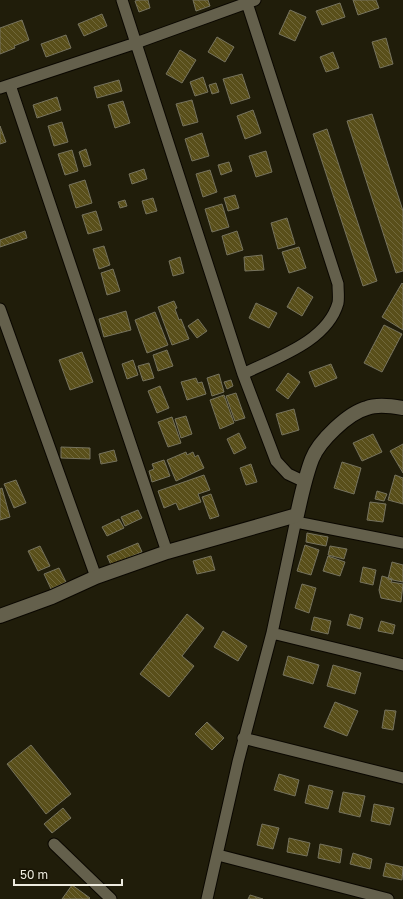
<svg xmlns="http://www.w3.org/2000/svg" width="403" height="899" viewBox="0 0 403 899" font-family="'Golos Text',sans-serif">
	<defs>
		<pattern id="building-back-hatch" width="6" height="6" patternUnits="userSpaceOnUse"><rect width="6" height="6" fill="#594f1a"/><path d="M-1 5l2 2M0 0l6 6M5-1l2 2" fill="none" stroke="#71683b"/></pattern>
	</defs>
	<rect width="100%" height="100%" fill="#201d0a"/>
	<path fill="url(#building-back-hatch)" stroke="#76735e" d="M139,0H148L150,8L139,12L135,1Z
		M193,0H208L210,6L196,11Z
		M353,0H376L379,8L358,15Z
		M340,3L345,17L322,25L316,11Z
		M290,10L306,17L295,41L279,34Z
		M102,14L107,26L84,36L78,24Z
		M22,20L29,40L14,46L15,48L0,54V28Z
		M66,35L71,48L46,57L41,44Z
		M217,37L234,47L225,62L208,52Z
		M386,38L393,64L380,68L372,42Z
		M180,50L196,60L182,83L166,74Z
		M333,52L339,68L326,72L320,57Z
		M242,74L250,98L231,104L223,79Z
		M203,77L208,92L195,96L190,82Z
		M119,80L122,91L97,98L94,87Z
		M216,83L219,92L212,94L209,85Z
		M57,97L61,110L37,118L33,105Z
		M192,100L198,122L183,126L176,104Z
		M123,101L130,123L115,128L108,105Z
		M253,110L261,133L245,139L237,116Z
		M372,114L403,211V271L396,273L347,121Z
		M62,122L68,142L54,146L48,126Z
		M0,126L6,142L0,144Z
		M327,129L377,281L363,286L313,134Z
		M202,133L209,156L192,161L185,139Z
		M86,149L91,165L84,167L79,152Z
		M72,150L78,171L65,175L58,154Z
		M266,151L272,172L256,177L249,156Z
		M229,162L232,171L221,175L218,165Z
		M144,169L147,179L132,184L129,174Z
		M210,170L217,192L203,197L196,174Z
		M85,180L92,203L76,208L69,185Z
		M235,195L239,208L228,211L224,198Z
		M153,198L157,211L146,214L142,201Z
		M125,200L127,206L120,208L118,202Z
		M222,204L229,227L212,232L205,209Z
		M96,211L102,230L88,234L82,215Z
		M287,218L295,244L278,249L271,223Z
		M25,231L27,238L0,247V240Z
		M237,231L243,250L227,255L222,236Z
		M104,246L110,265L99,269L93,249Z
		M299,247L306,268L289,273L282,252Z
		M262,255L264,270L245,271L244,257Z
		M180,257L184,273L173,276L169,261Z
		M113,269L120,291L107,295L101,273Z
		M402,283L403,284V330L382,317Z
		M298,287L313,297L302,316L287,307Z
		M174,301L177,308L175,309L179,320L181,319L189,339L172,345L158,307Z
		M256,303L277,313L269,328L249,318Z
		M126,311L131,330L104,337L99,319Z
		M155,312L168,345L147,353L135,320Z
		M198,319L207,331L197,338L188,326Z
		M384,325L402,334L382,372L364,363Z
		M167,350L173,366L158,371L153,355Z
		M82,352L93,382L70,390L59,360Z
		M133,360L138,375L127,379L122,364Z
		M149,363L154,378L143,381L138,366Z
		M331,364L337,378L315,387L309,372Z
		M288,373L300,382L288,399L276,390Z
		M219,374L224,392L212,396L207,378Z
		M196,378L198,383L202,382L206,394L187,400L181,382Z
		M231,380L233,386L227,389L224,382Z
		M160,386L169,408L157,413L148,391Z
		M236,393L245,418L235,421L226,396Z
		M224,395L234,423L220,429L210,400Z
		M294,409L299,430L282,435L276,414Z
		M186,416L192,434L181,438L175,419Z
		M172,417L181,443L168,447L158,422Z
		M239,433L246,448L234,454L227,439Z
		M373,434L382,452L362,461L353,443Z
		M403,444V473L390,451Z
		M61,447L90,448V459L61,458Z
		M114,450L117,461L101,464L99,454Z
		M186,452L187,455L193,452L195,457L198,455L204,468L176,481L167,460Z
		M164,460L170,476L152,482L149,471L154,469L152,464Z
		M342,462L361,468L354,494L334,488Z
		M251,464L257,482L246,485L240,468Z
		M204,475L210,490L198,494L201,502L179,510L176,503L164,508L158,491Z
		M395,475L403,478V504L388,500Z
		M16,480L26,503L14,508L4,484Z
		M2,488L10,517L0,520V489Z
		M377,491L387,494L384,501L375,499Z
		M211,494L219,516L210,519L202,497Z
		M370,502L386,504L383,522L367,520Z
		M138,510L142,518L125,526L121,517Z
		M119,519L124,528L107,536L102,527Z
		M307,533L328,537L326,546L306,542Z
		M138,543L142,552L111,565L107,556Z
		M305,545L319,550L311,575L297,571Z
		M40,546L50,566L38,571L28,551Z
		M330,546L347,549L344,559L328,555Z
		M211,556L215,570L197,574L193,561Z
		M328,556L345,562L340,576L323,571Z
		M392,562L403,565V582L388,579Z
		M363,567L376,570L373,585L360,582Z
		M59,568L66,582L51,589L44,574Z
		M382,576L392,579L391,582L403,584L401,602L381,598L379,590Z
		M302,584L316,588L309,613L295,608Z
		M187,614L204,628L182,656L194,666L169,697L140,674Z
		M350,614L363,618L360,629L347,625Z
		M314,617L331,621L328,634L311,630Z
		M381,621L395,625L393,634L378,631Z
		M223,631L247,646L238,661L214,647Z
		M288,656L319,665L313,684L283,675Z
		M333,665L361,673L355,694L327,686Z
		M335,702L358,711L347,736L324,727Z
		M385,710L396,711L393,730L382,728Z
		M207,722L224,738L212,750L195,734Z
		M31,745L71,794L46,814L7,764Z
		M279,774L299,780L295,796L274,790Z
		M309,785L333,791L328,809L305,803Z
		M343,792L365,796L360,817L339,812Z
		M374,804L394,808L390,825L371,821Z
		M63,808L71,818L52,833L44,824Z
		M262,824L279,828L273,849L257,845Z
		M289,838L310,843L307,856L287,852Z
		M320,844L342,849L340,863L318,858Z
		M353,853L372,859L370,869L350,864Z
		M386,863L403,867L402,880L383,876Z
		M72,885L90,898L89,899H62Z
		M250,895L263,899H248Z"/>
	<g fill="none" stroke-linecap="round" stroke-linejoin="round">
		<g stroke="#0a0700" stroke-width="13">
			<path id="minor" d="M122,0L243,374L276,461L288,474L305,482
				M10,85L167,552
				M0,88L136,43L255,0
				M0,309L96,577
				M243,374C275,358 327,342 338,303C339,298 338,290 338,284L247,3
				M296,522L403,543
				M272,633L403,665
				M243,738L403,778
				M54,844L111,899
				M218,855L388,899
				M207,899L238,762L272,633L297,515"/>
		</g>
		<g stroke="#0a0700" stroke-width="16">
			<path id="tertiary" d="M0,616L52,597L96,577L167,552L297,515C301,497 305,477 312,459C319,441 348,413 367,408C377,404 392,406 403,408"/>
		</g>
		<use href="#minor" stroke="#64604c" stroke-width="11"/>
		<use href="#tertiary" stroke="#64604c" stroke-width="14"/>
	</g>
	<path d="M14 879v6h108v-6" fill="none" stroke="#edebdf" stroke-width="2"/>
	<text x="20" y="879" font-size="12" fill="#edebdf" stroke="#171303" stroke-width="3" paint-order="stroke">50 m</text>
</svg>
